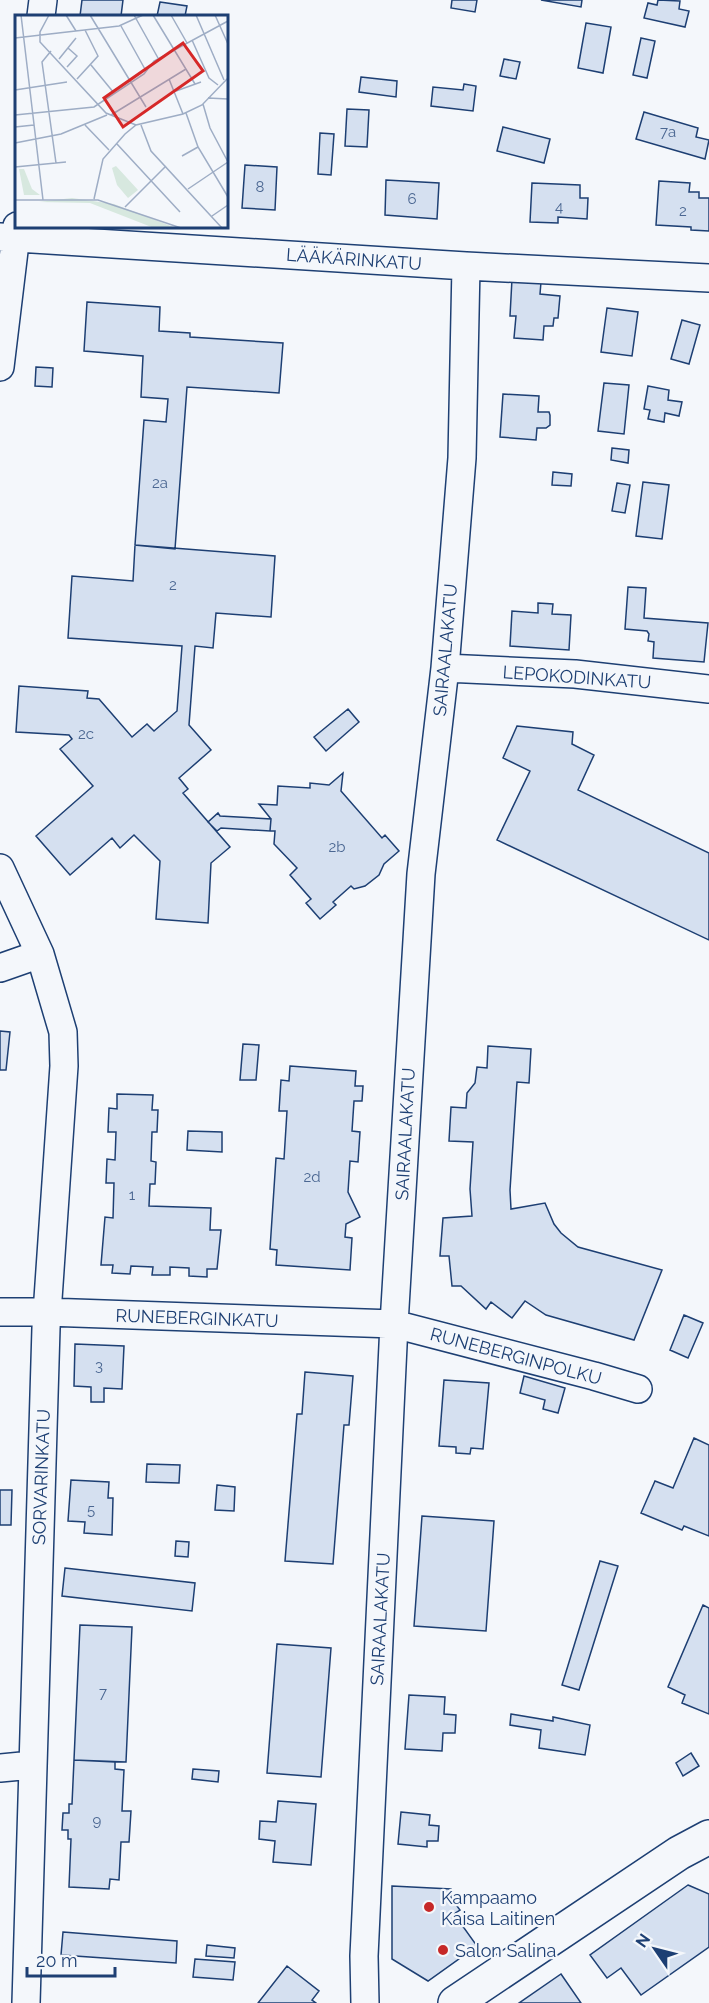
<svg xmlns="http://www.w3.org/2000/svg" width="709" height="2003" viewBox="0 0 709 2003" font-family="Raleway,sans-serif">
	<rect width="100%" height="100%" fill="#f4f7fb"/>
	<path fill="#d5e0f0" stroke="#1d3f73" stroke-width="1.5" d="M82,0H123L121,16H80Z
		M452,0H477L475,12L451,8Z
		M541,0H582L581,7Z
		M658,0L680,1L679,9L689,11L685,27L644,18L648,3L657,5Z
		M160,2L187,6L185,16H157Z
		M586,23L611,27L603,73L578,68Z
		M641,38L655,41L647,78L633,75Z
		M504,59L520,62L516,79L500,76Z
		M361,77L397,81L396,97L359,92Z
		M464,84L476,86L473,111L431,106L433,87L463,90Z
		M347,109L369,110L367,147L345,146Z
		M644,112L698,128L696,137L709,140L705,159L636,139Z
		M503,127L550,139L544,163L497,151Z
		M320,133L334,134L331,175L318,174Z
		M245,165L277,167L275,210L242,208Z
		M386,180L439,183L437,219L385,215Z
		M659,181L690,183L689,192H699V198H709V231L691,230V227L656,225Z
		M532,183L580,185V198H588L587,219L558,217V223L530,222Z
		M512,279L541,282L540,294L560,296L558,318H554L553,326H544L543,340L514,338L516,316H510Z
		M87,302L160,307L159,331L190,333V337L283,343L279,393L187,387L175,549L135,545L144,420L166,422L168,399L141,397L143,356L84,351Z
		M607,308L638,312L632,356L601,352Z
		M682,320L700,325L689,364L671,359Z
		M36,367L53,368L52,387L35,386Z
		M604,383L629,385L624,434L598,431Z
		M648,386L669,390L668,400L682,402L679,416L665,413L664,422L648,419L650,410L644,409Z
		M503,394L539,396L538,412H549L550,415V425L546,428H537L536,440L500,437Z
		M612,448L629,450L628,463L611,460Z
		M553,472L572,474L571,486L552,485Z
		M643,482L669,485L662,539L636,536Z
		M617,483L630,485L625,513L612,511Z
		M135,545L275,556L271,617L216,613L213,648L195,646L189,725L211,750L179,778L188,789L183,793L230,847L211,863L208,923L156,919L160,861L134,835L120,848L112,838L70,875L36,836L93,786L60,749L72,739L69,735L16,732L19,686L88,691L87,698L99,699L132,737L147,724L154,731L177,711L182,646L68,638L72,576L133,581Z
		M628,587L646,588L644,618L708,623L704,662L653,658L654,642L648,641L649,634L647,631L625,629Z
		M538,603L553,604L552,614L571,615L569,650L510,646L512,611L538,613Z
		M348,709L359,722L326,751L314,737Z
		M517,726L573,732L572,744L594,755L578,790L709,853V940L497,840L530,771L503,758Z
		M343,773L341,791L382,838L385,835L399,851L384,864L379,875L365,886L354,889L351,886L333,902L336,905L320,919L306,903L311,899L290,875L297,868L274,844L275,831H270L271,819L259,804L277,805L278,786L310,788V783L329,785Z
		M218,813L220,816L271,819L270,831L221,828L217,831L208,822Z
		M0,1031L10,1032L6,1070H0Z
		M243,1044L259,1045L256,1080H240Z
		M488,1046L531,1049L529,1083L517,1082L510,1190L511,1209L545,1203L554,1224L561,1233L578,1247L662,1270L634,1340L546,1315L525,1301L512,1318L491,1302L486,1309L461,1286H452L449,1256H440L443,1218L472,1216L470,1189L473,1142L449,1141L451,1107L466,1108L467,1093L475,1083L477,1067L487,1068Z
		M290,1066L356,1071L355,1086H363L362,1101H354L352,1131L360,1132L358,1162L350,1161L348,1192L360,1217L346,1224L345,1237L352,1238L350,1270L276,1265L277,1250L270,1249L276,1158L284,1159L287,1111H279L281,1080L289,1081Z
		M117,1094L153,1095L152,1110H158L157,1132H152L151,1161L156,1162L155,1184H150L149,1206L211,1208L210,1230H221L217,1269H207V1277L189,1276V1268L170,1267V1275H152L153,1267L131,1266L130,1274L112,1273L113,1265H101L105,1217L113,1218L114,1183H106L107,1159L115,1160L116,1132H108L109,1108L117,1109Z
		M188,1131L222,1132V1152L187,1150Z
		M684,1315L703,1323L688,1358L670,1350Z
		M75,1344L124,1346L122,1389L104,1388V1402H91V1387L74,1386Z
		M305,1372L353,1376L349,1425H344L333,1564L285,1561L297,1414H302Z
		M524,1376L565,1388L558,1413L543,1409L545,1400L520,1393Z
		M444,1380L489,1383L483,1449L471,1448L470,1454L456,1453V1447L439,1446Z
		M694,1438L709,1445V1536L684,1526L682,1530L641,1513L655,1481L673,1488Z
		M147,1464L180,1465L179,1483L146,1482Z
		M71,1480L109,1482L108,1498H113L112,1535L84,1533L85,1522L68,1521Z
		M217,1485L235,1487L234,1511L215,1510Z
		M0,1490H12L11,1525H0Z
		M422,1516L494,1521L486,1631L414,1626Z
		M176,1541L189,1542L188,1557L175,1556Z
		M600,1561L618,1566L579,1690L562,1685Z
		M65,1568L195,1583L192,1611L62,1596Z
		M703,1605L709,1608V1714L682,1703L685,1695L668,1687Z
		M80,1625L132,1627L126,1762L74,1760Z
		M277,1644L331,1648L321,1777L267,1773Z
		M409,1695L445,1697L444,1714L456,1715L455,1733H443L442,1751L405,1749Z
		M511,1714L553,1721V1717L590,1725L585,1755L539,1748L541,1730L510,1725Z
		M691,1753L699,1766L683,1776L676,1763Z
		M74,1760L115,1762V1769L124,1770L122,1811H131L129,1842H121L119,1880L110,1879L109,1889L69,1887L71,1839H68V1830H62L63,1813H69V1804H72Z
		M193,1769L219,1771L218,1782L192,1779Z
		M278,1801L316,1804L311,1865L273,1862L275,1841L259,1839L260,1821L276,1822Z
		M401,1812L430,1815L429,1825L439,1826L438,1841H427V1847L398,1844Z
		M688,1885L709,1894V1947L641,1995L621,1968L607,1978L590,1955Z
		M392,1886L451,1889V1898L460,1910L454,1914L477,1946L428,1981L392,1959Z
		M63,1932L177,1941L176,1963L61,1955Z
		M207,1945L235,1948L234,1958L206,1956Z
		M195,1959L235,1962L233,1980L193,1977Z
		M287,1966L319,1991L312,2000L316,2003H258Z
		M561,1974L581,2003H519Z"/>
	<g fill="none" stroke-linecap="round" stroke-linejoin="round">
		<g stroke="#1d3f73" stroke-width="30">
			<path id="street" d="M41,16L43,0
				M0,237L466,266L709,278
				M0,367L17,226
				M445,668L575,674L709,689
				M0,868L40,954L63,1032L64,1066L46,1328L26,2003
				M0,968L40,954
				M0,1312H46L394,1324L594,1376L638,1389
				M0,1768L32,1765
				M365,2003L364,1956L394,1324L421,874L445,668L462,458L466,266"/>
		</g>
		<g stroke="#1d3f73" stroke-width="36">
			<path id="secondary" d="M455,2003L679,1853L709,1837"/>
		</g>
		<use href="#street" stroke="#f4f7fb" stroke-width="27"/>
		<use href="#secondary" stroke="#f4f7fb" stroke-width="33"/>
	</g>
	<g fill="#c62828" stroke="#f4f7fb" stroke-width="2">
		<circle cx="429" cy="1907" r="6"/>
		<circle cx="443" cy="1950" r="6"/>
	</g>
	<g text-anchor="middle" dominant-baseline="central" stroke-width="4.5" stroke-linejoin="round" paint-order="stroke">
		<g font-size="15" fill="#4b6792">
			<text x="668" y="132">7a</text>
			<text x="260" y="187">8</text>
			<text x="412" y="199">6</text>
			<text x="559" y="207">4</text>
			<text x="683" y="211">2</text>
			<text x="160" y="483">2a</text>
			<text x="173" y="585">2</text>
			<text x="86" y="734">2c</text>
			<text x="337" y="847">2b</text>
			<text x="312" y="1177">2d</text>
			<text x="132" y="1195">1</text>
			<text x="99" y="1366">3</text>
			<text x="91" y="1510">5</text>
			<text x="103" y="1693">7</text>
			<text x="97" y="1821">9</text>
		</g>
		<g font-size="18" fill="#1d3f73" stroke="#f4f7fb">
			<text transform="translate(354 259) rotate(4)">LÄÄKÄRINKATU</text>
			<text transform="translate(445 650) rotate(-85)">SAIRAALAKATU</text>
			<text transform="translate(577 677) rotate(4)">LEPOKODINKATU</text>
			<text transform="translate(405 1134) rotate(-87)">SAIRAALAKATU</text>
			<text transform="translate(197 1318) rotate(2)">RUNEBERGINKATU</text>
			<text transform="translate(516 1356) rotate(15)">RUNEBERGINPOLKU</text>
			<text transform="translate(41 1477) rotate(-88)">SORVARINKATU</text>
			<text transform="translate(380 1619) rotate(-87)">SAIRAALAKATU</text>
		</g>
		<g font-size="18" fill="#1d3f73" stroke="#f4f7fb" text-anchor="start">
			<text x="441" y="1897">Kampaamo<tspan x="441" dy="21">Kaisa Laitinen</tspan></text>
			<text x="455" y="1950">Salon Salina</text>
		</g>
	</g>
	<g transform="translate(15 15)">
		<rect width="213" height="213" fill="#f4f7fb"/>
		<path d="M101,151L123,175L113,183L102,170L97,153ZM4,154H9L17,174L25,180H9ZM57,183L99,189L161,213H139L75,188L24,187Z" fill="#d7e8df"/>
		<path fill="none" stroke="#9eadc5" stroke-width="1.5" d="M6,0L28,185M34,0L25,17V27L91,98L121,110M51,0L61,16M75,0L131,92M119,0L143,43M138,0L180,69M156,0L172,28M181,0L209,65M200,0L213,29M106,11L131,56M0,23L104,11L128,0M177,25L194,63L203,70M36,36L27,47L41,148M44,44L61,23M76,50L99,78M52,52L62,41L53,33M62,64L83,41L70,15M154,64L168,99M0,75L52,67M161,76L186,67M193,83L213,84M188,89L195,113L213,147M171,98L183,132L213,182M0,100L79,92L129,59L139,46L213,6M96,100L171,54M70,110L94,135M126,110L136,136L207,213M0,112L19,110M0,128L46,119L92,100M102,129L165,197M167,141L183,132M0,152L51,147M173,174L213,147M79,184L88,144L110,119L121,110L168,99L187,90L213,63M0,185H83L166,213M110,192L151,151M197,201L213,190"/>
		<path fill="#d62828" fill-opacity="0.15" stroke="#d62828" stroke-width="3" d="M168,28L188,56L108,112L89,83Z"/>
		<rect width="213" height="213" fill="none" stroke="#1d3f73" stroke-width="3"/>
	</g>
	<g transform="translate(655 1949) rotate(305)" stroke="#f4f7fb" stroke-width="4.5" paint-order="stroke">
	<path d="M0-4.5L10 22L0 15L-10 22Z" fill="#1d3f73"/>
	<text y="-9" font-size="16" font-weight="bold" text-anchor="middle" fill="#1d3f73">N</text>
	</g>
	<path d="M27 1967v9h88v-9" fill="none" stroke="#1d3f73" stroke-width="3"/>
	<text x="36" y="1967" font-size="18" fill="#1d3f73" stroke="#f4f7fb" stroke-width="4.5" paint-order="stroke">20 m</text>
</svg>
